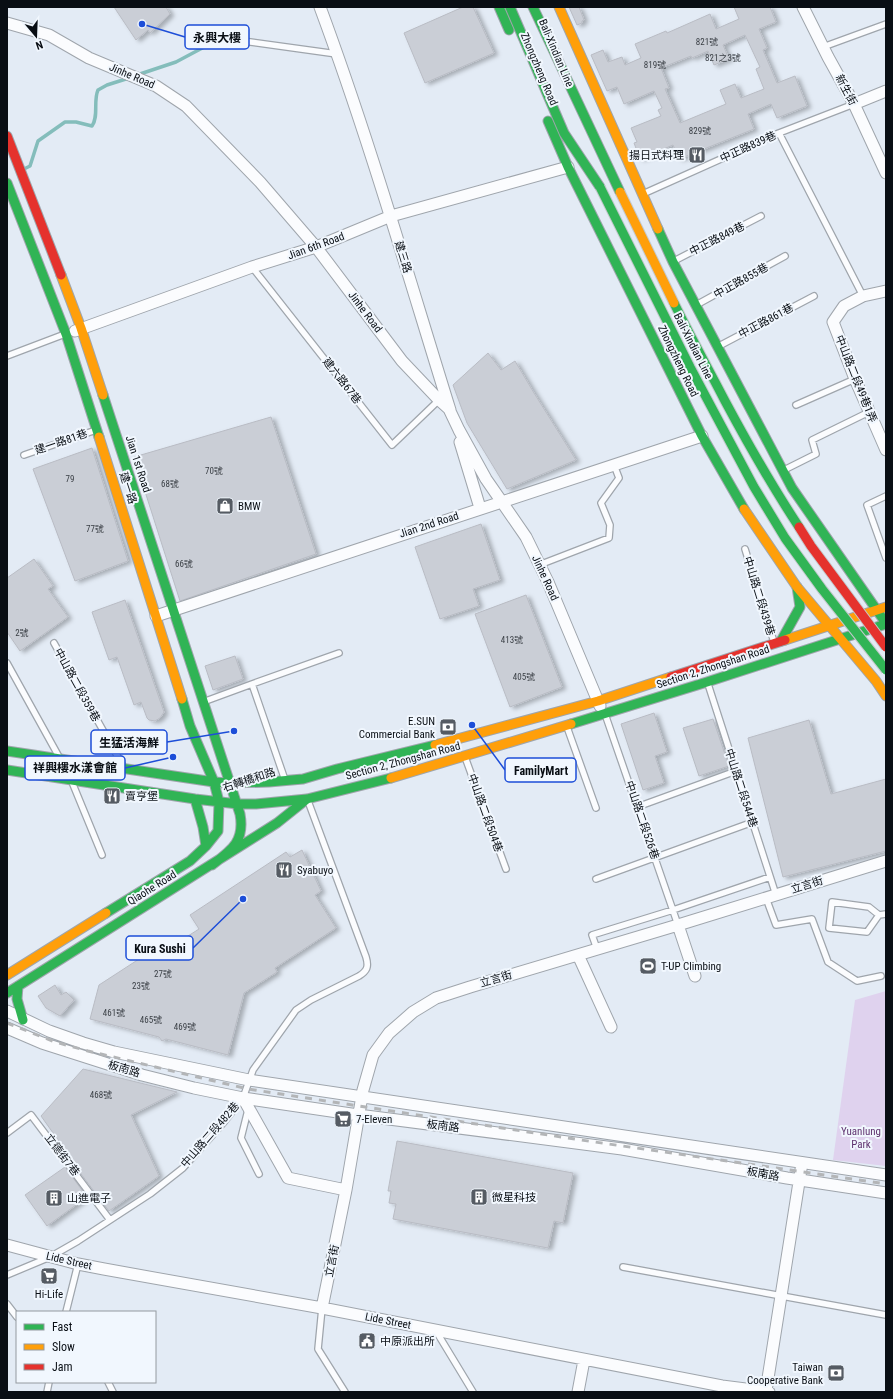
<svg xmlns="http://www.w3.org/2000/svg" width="893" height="1399" viewBox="0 0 893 1399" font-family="'Roboto Condensed','Noto Sans TC',sans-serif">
	<defs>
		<filter id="shadow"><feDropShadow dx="4" dy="2" stdDeviation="2" flood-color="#0004"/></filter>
	</defs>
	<rect width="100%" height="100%" fill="#e3ebf5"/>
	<path fill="#dfd2ee" d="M886,991V1166L833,1160L855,1000Z"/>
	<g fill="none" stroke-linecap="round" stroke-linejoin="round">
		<path stroke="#84bdbb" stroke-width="3.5" d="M137,75L176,62L223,37
			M24,169L30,166L38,141L65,122H76L92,126C99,116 93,101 98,90L107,85L129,78"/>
	</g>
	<path fill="#caced6" stroke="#b9bcc4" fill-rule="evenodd" filter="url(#shadow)" d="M114,7H166L170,14L150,33L148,30L136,40Z
		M463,7H473L494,53L425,83L404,33Z
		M569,7H579L584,20L582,21V23L577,25Z
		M734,7H770L776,22L759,29L767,48L763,50L777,83L795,76L807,106L777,118L771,104L748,114L754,129L679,159L673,145L640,159L634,143L637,142L631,128L661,116L658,110L662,108L654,91L624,104L617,87L607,91L591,55L603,50L608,62L622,57L625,65L641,58L635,44L666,31L667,33L710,14L716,29L739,19ZM745,35L760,67L756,69L764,89L741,98L735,84L720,90L726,104L680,123L665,89L669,88L661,68L691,56L692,58L708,51L714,65L729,59L723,45Z
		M488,353L501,370L515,361L534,393L576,460L507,489L467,423L453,385Z
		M271,417L316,554L180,601L134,457Z
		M92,448L128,561L75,581L33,469Z
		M481,524L500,580L473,589L479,606L440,619L415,547Z
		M34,559L53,586L48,589L68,617L20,651L7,632V578Z
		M526,595L562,687L510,707L475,614Z
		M125,600L164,712L160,718L155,721L149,720L147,718L141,702L134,705L117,657L109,660L92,612Z
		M235,656L243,679L213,690L205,666Z
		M654,713L667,752L655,756L664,783L643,790L621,724Z
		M713,719L729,766L699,776L683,728Z
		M809,720L831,794L886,779V851L783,877L748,738Z
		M302,850L321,891L315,895L336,928L275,968L277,972L244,993L228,1055L166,1039L162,1041L159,1037L90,1019L99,985L173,937L177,943L199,929L190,915L286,852L290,857Z
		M55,985L61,995L66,992L74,1000L60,1016L46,1008L38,996Z
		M83,1069L177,1092L131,1115L159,1176L109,1211L72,1162L73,1161L41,1116Z
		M397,1141L573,1173L563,1223L554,1221L548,1248L393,1219L396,1204L389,1203L391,1191H388Z
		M65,1167L87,1197L47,1226L25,1195Z"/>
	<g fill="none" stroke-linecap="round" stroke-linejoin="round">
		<g stroke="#9fa5ac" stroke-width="8">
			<path id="lane" d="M243,41L337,54
				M823,47L886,24
				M779,133L863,296
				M645,193L779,133L854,104
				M674,261L761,216
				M252,267L392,445L439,400
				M698,304L785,256
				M719,346L814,296
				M7,356L65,334
				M796,405L855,379
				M24,455L96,430
				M784,470L816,454L812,440L869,412
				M886,496L867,505L886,558
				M745,549L774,642
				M539,565L609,538L610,525L601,503L619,478L614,465
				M54,643L123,766
				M7,663L58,755
				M252,684L339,653
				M708,684L776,895
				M203,702L252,684L285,780
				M605,714L678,925
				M567,727L596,808
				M465,757L506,869
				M72,782L102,855
				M637,807L736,771
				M596,879L753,822
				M766,898L776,925L812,919L828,962L857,981L881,976
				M879,915L867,932L829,928L832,902L869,907L879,915L886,914
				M597,949L592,935L673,910L770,877
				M248,1110L241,1138L259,1174
				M7,1133L31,1115L110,1220
				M623,1267L886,1315
				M7,1275L50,1257L78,1241L150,1194L183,1168L224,1122L243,1098L253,1070L296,1010L311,1000L359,976C367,971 369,967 366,957L308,801
				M7,1304L17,1317
				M322,1308L318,1349L345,1392
				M66,1312L78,1264
				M436,1331L473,1392
				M108,1382L113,1392
				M47,1392L49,1382"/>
		</g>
		<g stroke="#9fa5ac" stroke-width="13">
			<path id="street" d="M320,7C369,139 408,275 450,410
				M803,7L828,57L854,104L886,173
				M7,23L49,35L89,58L156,86L186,106L260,182L316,247L402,361L439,400L449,409L459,430L486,479L526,537L548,582L600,706
				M854,104L886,91
				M886,291L863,296L844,306L833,322L855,379L886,450
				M75,331L252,267L316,247L391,216L568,167
				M460,442L480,508
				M156,616L702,436
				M678,925L695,976
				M578,955L611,1027
				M7,1011L49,1031L83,1043L114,1052L249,1080L886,1175
				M7,1028L42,1043L142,1075L194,1088L243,1098L358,1115L622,1149L787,1178L886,1193
				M243,1098L288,1178L346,1190
				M7,1245L78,1264L104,1269L322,1308L722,1386L769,1392
				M322,1308L346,1190L363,1090L373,1055L389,1033L413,1012L436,998L470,987L678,925L886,861
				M766,1391L802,1163
				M578,1392L584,1360"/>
		</g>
		<g stroke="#9fa5ac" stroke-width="11">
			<path id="fast" d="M499,7L509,30
				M510,7L564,133L600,187
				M533,7L620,192
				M548,121L568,167L702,436L744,509
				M7,183L66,334L99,437
				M658,229L673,262L792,488L883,619
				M103,395L240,814C245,841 232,850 212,865
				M781,641L800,607L797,587
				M571,724L707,682L886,624
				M7,751L214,782L229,783L269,782L303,779L337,769L435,745
				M7,770L195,799L238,804H256L307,799L391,778
				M195,799L203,827L206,846
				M106,913L190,861L206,846L218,831L219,802L214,782L190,726L182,699
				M18,986L17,999L23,1020
				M7,993L277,823L307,799"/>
		</g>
		<g stroke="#9fa5ac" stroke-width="11">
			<path id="slow" d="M559,7L658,229
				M61,275L81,328L103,395
				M99,437L182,699
				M744,509L797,587L876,681L886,696
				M785,640L886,607
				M435,745L598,701L671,677
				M391,778L571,724
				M7,975L106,913"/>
		</g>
		<g stroke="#9fa5ac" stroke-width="11">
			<path id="jam" d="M7,136L61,275
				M671,677L785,640"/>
		</g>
		<use href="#lane" stroke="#fbfcfe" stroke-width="5.5"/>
		<use href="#street" stroke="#fbfcfe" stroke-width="11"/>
		<use href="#fast" stroke="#30b455" stroke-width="9"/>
		<use href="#slow" stroke="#ff9f0a" stroke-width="9"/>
		<use href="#jam" stroke="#e5322d" stroke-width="9"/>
		<path stroke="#b3b5b7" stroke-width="3" stroke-dasharray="7 7" stroke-linecap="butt" d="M7,1023L55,1042L88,1051L248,1089L581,1140L886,1184"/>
		<g stroke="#c3c8cc" stroke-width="11" stroke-linecap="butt">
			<path id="fast-bridge" d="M600,187L690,367L754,487L785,538L822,589L886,670
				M674,303C690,336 708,368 725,401C748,444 772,486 799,527"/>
		</g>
		<g stroke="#c3c8cc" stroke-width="11" stroke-linecap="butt">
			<path id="slow-bridge" d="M620,192L674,303"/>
		</g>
		<g stroke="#c3c8cc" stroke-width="11" stroke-linecap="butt">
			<path id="jam-bridge" d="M799,527L811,546L886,647"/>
		</g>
		<use href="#fast-bridge" stroke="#30b455" stroke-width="9"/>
		<use href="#slow-bridge" stroke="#ff9f0a" stroke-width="9"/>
		<use href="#jam-bridge" stroke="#e5322d" stroke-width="9"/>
	</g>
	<defs>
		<g id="restaurant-square" transform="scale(0.9)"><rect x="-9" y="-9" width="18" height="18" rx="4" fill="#555b63" stroke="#f1f7fe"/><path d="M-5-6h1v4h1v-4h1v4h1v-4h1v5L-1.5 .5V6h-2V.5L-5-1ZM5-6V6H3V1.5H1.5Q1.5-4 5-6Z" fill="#fff"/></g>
		<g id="shop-square" transform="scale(0.9)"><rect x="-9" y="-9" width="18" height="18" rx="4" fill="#555b63" stroke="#f1f7fe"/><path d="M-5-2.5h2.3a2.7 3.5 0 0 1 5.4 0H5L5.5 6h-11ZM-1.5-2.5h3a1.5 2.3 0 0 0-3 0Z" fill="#fff"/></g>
		<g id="bank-square" transform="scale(0.9)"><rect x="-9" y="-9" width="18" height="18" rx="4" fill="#555b63" stroke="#f1f7fe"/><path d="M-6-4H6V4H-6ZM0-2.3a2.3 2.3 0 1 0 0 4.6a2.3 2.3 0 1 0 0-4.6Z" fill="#fff"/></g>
		<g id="stadium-square" transform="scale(0.9)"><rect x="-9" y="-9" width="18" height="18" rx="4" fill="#555b63" stroke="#f1f7fe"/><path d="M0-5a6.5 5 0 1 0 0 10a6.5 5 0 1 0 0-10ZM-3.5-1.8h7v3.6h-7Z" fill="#fff"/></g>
		<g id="supermarket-square" transform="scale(0.9)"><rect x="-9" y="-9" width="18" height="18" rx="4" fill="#555b63" stroke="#f1f7fe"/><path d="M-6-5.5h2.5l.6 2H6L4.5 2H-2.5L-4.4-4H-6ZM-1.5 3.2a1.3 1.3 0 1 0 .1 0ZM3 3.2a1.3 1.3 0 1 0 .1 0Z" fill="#fff"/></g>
		<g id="building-square" transform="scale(0.9)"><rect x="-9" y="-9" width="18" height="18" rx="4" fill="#555b63" stroke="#f1f7fe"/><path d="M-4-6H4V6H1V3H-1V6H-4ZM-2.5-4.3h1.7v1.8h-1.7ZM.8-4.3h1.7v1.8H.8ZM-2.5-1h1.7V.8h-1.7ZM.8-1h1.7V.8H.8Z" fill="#fff"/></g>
		<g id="civic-square" transform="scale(0.9)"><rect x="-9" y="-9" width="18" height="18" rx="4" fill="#555b63" stroke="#f1f7fe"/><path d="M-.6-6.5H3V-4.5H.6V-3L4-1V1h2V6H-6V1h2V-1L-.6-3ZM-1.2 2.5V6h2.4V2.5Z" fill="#fff"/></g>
	</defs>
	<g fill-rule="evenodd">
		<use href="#restaurant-square" x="697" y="155"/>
		<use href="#shop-square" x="225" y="506"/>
		<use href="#bank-square" x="448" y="727"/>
		<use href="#restaurant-square" x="112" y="796"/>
		<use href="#restaurant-square" x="284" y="870"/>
		<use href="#stadium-square" x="648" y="966"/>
		<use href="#supermarket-square" x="343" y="1119"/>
		<use href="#building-square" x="479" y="1197"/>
		<use href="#building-square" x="54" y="1198"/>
		<use href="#supermarket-square" x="49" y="1276"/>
		<use href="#civic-square" x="367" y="1341"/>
		<use href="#bank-square" x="836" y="1373"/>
	</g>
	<g text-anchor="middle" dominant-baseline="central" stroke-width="4" stroke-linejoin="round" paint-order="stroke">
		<g font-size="9" fill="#393e44">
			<text x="707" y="42">821號</text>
			<text x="723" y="58">821之3號</text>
			<text x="655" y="65">819號</text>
			<text x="700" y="131">829號</text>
			<text x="214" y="471">70號</text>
			<text x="70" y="479">79</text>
			<text x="170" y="484">68號</text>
			<text x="95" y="529">77號</text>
			<text x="184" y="564">66號</text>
			<text x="22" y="633">2號</text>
			<text x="512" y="640">413號</text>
			<text x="524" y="677">405號</text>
			<text x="163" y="974">27號</text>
			<text x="141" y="986">23號</text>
			<text x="114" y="1013">461號</text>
			<text x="151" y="1020">465號</text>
			<text x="185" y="1027">469號</text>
			<text x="101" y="1095">468號</text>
		</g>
		<g font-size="11" fill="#090e14" stroke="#f1f7fe">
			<text transform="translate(556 53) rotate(67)">Bali-Xindian Line</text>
			<text transform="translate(539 69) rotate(67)">Zhongzheng Road</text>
			<text transform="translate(132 76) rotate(23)">Jinhe Road</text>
			<text transform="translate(846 90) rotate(62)">新生街</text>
			<text transform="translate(748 147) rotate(-24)">中正路839巷</text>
			<text transform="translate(717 239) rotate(-27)">中正路849巷</text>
			<text transform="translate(316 246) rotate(-20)">Jian 6th Road</text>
			<text transform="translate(403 257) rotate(73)">建三路</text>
			<text transform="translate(741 281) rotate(-29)">中正路855巷</text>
			<text transform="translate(365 312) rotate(53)">Jinhe Road</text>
			<text transform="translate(766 321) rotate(-28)">中正路861巷</text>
			<text transform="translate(693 346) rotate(63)">Bali-Xindian Line</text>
			<text transform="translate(678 361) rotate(64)">Zhongzheng Road</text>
			<text transform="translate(856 379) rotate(68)">中山路二段49巷1弄</text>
			<text transform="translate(342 381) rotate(52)">建六路67巷</text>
			<text transform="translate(61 442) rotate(-19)">建一路81巷</text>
			<text transform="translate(138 464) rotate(72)">Jian 1st Road</text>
			<text transform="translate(128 488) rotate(72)">建一路</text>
			<text transform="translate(429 525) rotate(-18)">Jian 2nd Road</text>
			<text transform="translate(545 578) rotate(65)">Jinhe Road</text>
			<text transform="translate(759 596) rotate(73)">中山路二段439巷</text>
			<text transform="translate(713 667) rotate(-18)">Section 2, Zhongshan Road</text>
			<text transform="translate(77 685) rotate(61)">中山路二段359巷</text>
			<text transform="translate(403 761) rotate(-15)">Section 2, Zhongshan Road</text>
			<text transform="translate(249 780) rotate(-18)">右轉橋和路</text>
			<text transform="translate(741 788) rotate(72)">中山路二段544巷</text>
			<text transform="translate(485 813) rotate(70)">中山路二段504巷</text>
			<text transform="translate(642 820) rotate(71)">中山路二段526巷</text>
			<text transform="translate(807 885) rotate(-17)">立言街</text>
			<text transform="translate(152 888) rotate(-32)">Qiaohe Road</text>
			<text transform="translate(496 979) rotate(-16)">立言街</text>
			<text transform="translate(124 1069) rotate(16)">板南路</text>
			<text transform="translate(443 1126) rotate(7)">板南路</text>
			<text transform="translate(210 1135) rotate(-49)">中山路二段482巷</text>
			<text transform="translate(62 1155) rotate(53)">立德街7巷</text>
			<text transform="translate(763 1174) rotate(10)">板南路</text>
			<text transform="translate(69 1261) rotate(13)">Lide Street</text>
			<text transform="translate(332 1261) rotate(-79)">立言街</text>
			<text transform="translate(388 1321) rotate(11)">Lide Street</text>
		</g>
		<g font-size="11" fill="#090e14" stroke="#f1f7fe" text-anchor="start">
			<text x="684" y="155" text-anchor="end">揚日式料理</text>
			<text x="238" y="506">BMW</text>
			<text x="435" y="721" text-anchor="end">E.SUN<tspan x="435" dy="13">Commercial Bank</tspan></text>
			<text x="125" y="796">賣亨堡</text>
			<text x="297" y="870">Syabuyo</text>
			<text x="661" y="966">T-UP Climbing</text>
			<text x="356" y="1119">7-Eleven</text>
			<text x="492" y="1197">微星科技</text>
			<text x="67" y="1198">山進電子</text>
			<text x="49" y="1294" text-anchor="middle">Hi-Life</text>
			<text x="380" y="1341">中原派出所</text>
			<text x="823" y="1367" text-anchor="end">Taiwan<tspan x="823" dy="13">Cooperative Bank</tspan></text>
		</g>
		<g font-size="11" fill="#603470" stroke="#f1f7fe">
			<text x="861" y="1131">Yuanlung<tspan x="861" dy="13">Park</tspan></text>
		</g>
	</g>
	<path fill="none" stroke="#1d4ed8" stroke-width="1.5" d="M142 24L185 37M234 731L167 742M173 757L125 768M472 725L505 770M243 899L193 948"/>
	<g fill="#1d4ed8" stroke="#f1f7fe" stroke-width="1.5">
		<circle cx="142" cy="24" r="4"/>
		<circle cx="234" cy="731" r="4"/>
		<circle cx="173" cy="757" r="4"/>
		<circle cx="472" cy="725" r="4"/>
		<circle cx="243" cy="899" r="4"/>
	</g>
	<g fill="#f1f7fe" stroke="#1d4ed8" stroke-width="1.5">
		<rect x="185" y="25" width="64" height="24" rx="4"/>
		<rect x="91" y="730" width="76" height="24" rx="4"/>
		<rect x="25" y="756" width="100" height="24" rx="4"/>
		<rect x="505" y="758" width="71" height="24" rx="4"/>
		<rect x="126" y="936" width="67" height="24" rx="4"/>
	</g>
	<g font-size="12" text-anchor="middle" font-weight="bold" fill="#090e14">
		<text x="217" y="42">永興大樓</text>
		<text x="129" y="747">生猛活海鮮</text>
		<text x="75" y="772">祥興樓水漾會館</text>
		<text x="541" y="775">FamilyMart</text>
		<text x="160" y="953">Kura Sushi</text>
	</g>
	<rect width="893" height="1399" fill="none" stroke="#090e14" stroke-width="16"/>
	<rect x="16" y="1311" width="140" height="72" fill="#f1f7fe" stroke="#949aa0"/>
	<rect x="24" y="1324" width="20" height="6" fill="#30b455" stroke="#949aa0"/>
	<text x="52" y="1331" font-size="12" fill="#090e14">Fast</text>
	<rect x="24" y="1344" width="20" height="6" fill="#ff9f0a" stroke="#949aa0"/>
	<text x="52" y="1351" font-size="12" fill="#090e14">Slow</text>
	<rect x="24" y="1364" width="20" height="6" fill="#e5322d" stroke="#949aa0"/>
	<text x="52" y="1371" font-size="12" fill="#090e14">Jam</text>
	<g transform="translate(36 36) rotate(161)" stroke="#f1f7fe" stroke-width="3" paint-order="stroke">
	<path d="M0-3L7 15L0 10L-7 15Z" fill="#090e14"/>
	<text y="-6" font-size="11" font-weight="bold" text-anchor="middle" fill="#090e14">N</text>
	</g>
</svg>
